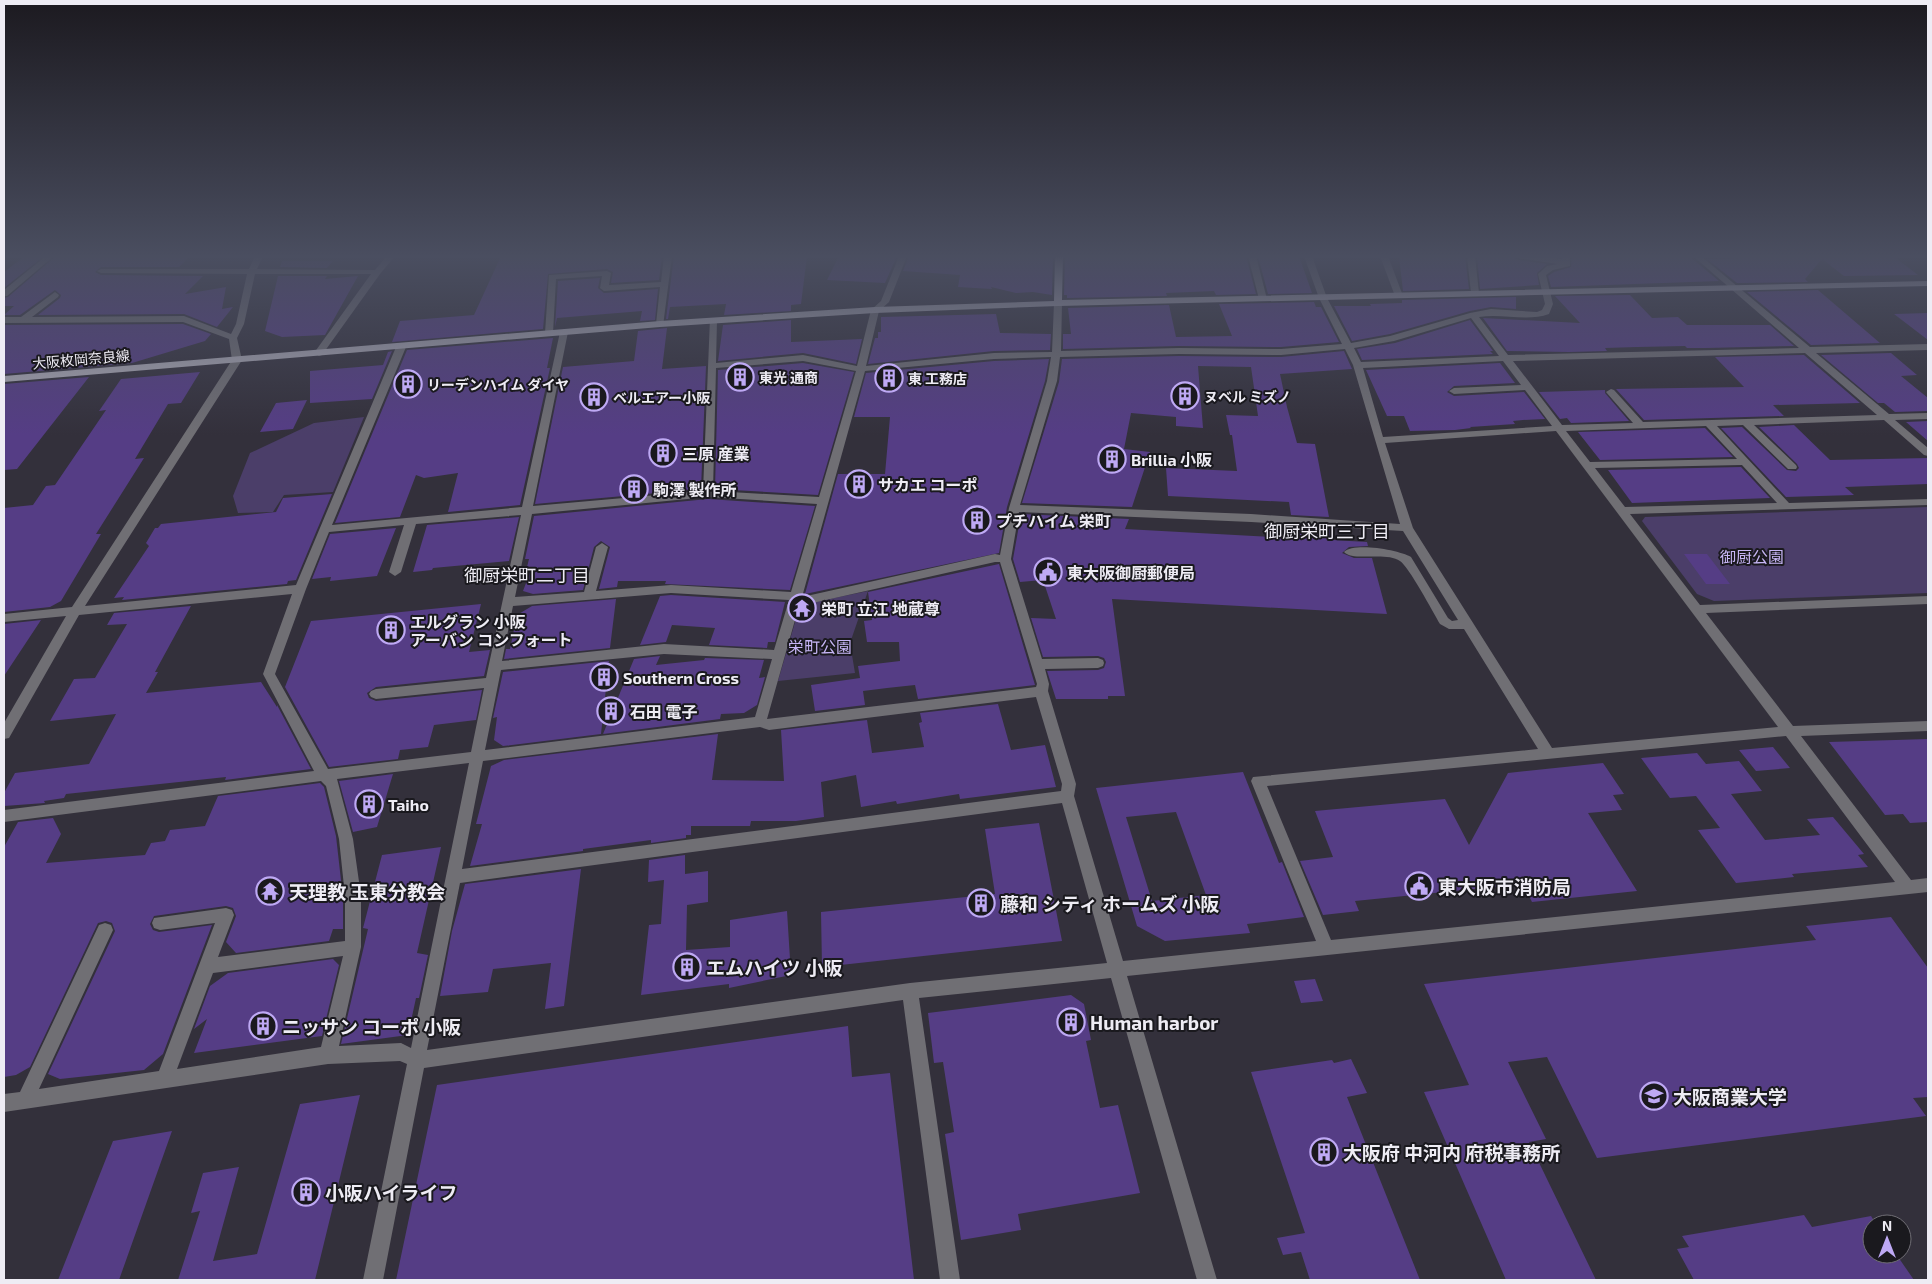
<svg xmlns="http://www.w3.org/2000/svg" width="1932" height="1284" viewBox="0 0 1932 1284" font-family="'Exo 2','Noto Sans JP',sans-serif">
	<rect width="100%" height="100%" fill="#33303b"/>
	<path fill="#4b3e69" d="M364,417L333,492L284,495L273,512L238,513L233,496L250,453L314,423Z
		M1928,507V593L1714,601L1697,594L1642,521L1645,517Z
		M868,591L850,643L855,673L778,681L800,605Z"/>
	<path fill="#553d85" fill-rule="evenodd" d="M25,256H44L4,288V272Z
		M56,256H190L179,267H101L95,272L101,275L203,276L185,294L226,287L222,309L233,307L217,327L184,314L38,315L60,298L61,295L55,290L20,315H4L14,306H4V298L8,297Z
		M501,256H662L659,280L611,283L613,272L607,269L548,274L543,329L392,342L400,321L474,315Z
		M674,256H807L801,304L791,305V311L724,315L726,304L670,307L668,319H666Z
		M839,256H897L885,283L827,280Z
		M909,256H1053L1052,295L1033,292L1016,293L991,287L992,289L958,287L960,275L903,271Z
		M1065,256H1246L1256,294L1216,295L1214,291L1166,293L1167,296L1067,298V295H1064Z
		M1258,256H1299L1312,293L1268,294Z
		M1399,256H1465L1469,289L1403,291Z
		M1477,256H1512L1518,260L1547,264L1537,273L1539,285L1480,289Z
		M1572,256H1689L1719,281L1551,287L1548,276L1554,272L1571,267Z
		M1745,256H1893L1918,275L1844,276L1822,259L1805,279L1808,282L1737,283L1707,259L1747,258Z
		M282,261H333L327,268L280,267Z
		M278,276H327L325,279L358,276L325,335L282,337L265,331Z
		M600,278L598,288L604,293L658,289L655,320L640,321L642,311L557,318L555,327L558,281Z
		M1818,290L1880,343L1811,345L1747,292Z
		M1630,295L1652,318L1678,317L1687,325H1770L1794,346L1706,348H1687L1685,346L1637,347L1605,348L1607,351L1569,352L1507,351L1483,318L1580,323L1555,296Z
		M1516,297V309L1491,307L1470,311L1390,334L1352,341L1334,306H1371L1370,304L1402,303V300Z
		M1314,302L1316,307H1321L1339,342L1281,347L1179,346L1063,349V334H1071L1068,308L1169,305L1176,337L1232,336L1219,304Z
		M1928,313V340L1894,314Z
		M996,314L1000,333L1051,334L1050,350L994,351L868,364L875,338H878V332H881V317Z
		M791,320V342L862,339L856,364L803,353L718,361L723,325Z
		M1470,320L1493,351H1490L1493,354L1362,360L1357,349L1395,343Z
		M183,324L211,334L205,341L132,363L4,374V325Z
		M667,328L662,369L706,366L701,489L535,504L563,367L634,361L638,331Z
		M553,338L547,368H550L520,505L448,512L458,473L424,478L416,475L400,517L335,523L407,350Z
		M392,351L372,399L310,403V371L383,365L388,352Z
		M1344,351L1352,369L1280,374L1287,407L1297,443L1315,444L1329,517L1291,515L1289,502L1168,496L1166,468L1237,471L1232,435H1230L1226,415L1258,416L1251,367L1198,366L1203,428L1176,426V417L1131,413L1124,449L1150,452L1132,507L1022,503L1059,382L1062,359L1179,356L1281,357Z
		M1891,353L1917,375L1901,376L1928,398V411L1895,412L1884,403H1878L1821,355Z
		M1804,355L1860,403L1773,405L1784,416L1644,420L1616,389L1744,387L1715,357Z
		M1049,359L1045,381L1007,507L999,553L805,594L838,474H885L890,417H854L866,373L994,361Z
		M803,363L854,372L818,495L715,489L718,370Z
		M1500,363L1515,383L1454,386L1447,392L1454,396L1524,392L1545,419L1523,420L1513,421L1515,424L1470,427L1471,428L1455,430L1410,431L1404,416H1387L1366,370Z
		M200,372L181,403L168,404L135,459L144,458L96,534H101L61,601L50,607L4,612V508L33,505L46,486L55,485L106,410L99,411L121,379Z
		M89,377L17,469L4,470V384Z
		M1605,390V393L1629,421L1571,423L1567,418L1560,419L1539,392Z
		M307,400L293,429L260,432L276,403Z
		M1928,421V441L1906,422Z
		M1794,425L1830,460L1928,458V484L1845,487L1854,495L1786,497L1721,428L1742,427L1787,470L1796,471L1799,468L1797,464L1759,427Z
		M1705,428L1733,457L1600,460L1578,432Z
		M1741,467L1770,498L1632,503L1608,470Z
		M332,494L296,580L288,581L287,584L122,600L124,597L114,598L149,546L146,543L155,528H158L161,524L276,512L283,498Z
		M708,499L815,506L790,590L665,584L666,581H618L617,587L599,589L610,547L601,541L594,547L583,590L533,594L523,591L531,570L526,571L529,559H525L534,516Z
		M1021,514L1129,519L1125,529L1293,538L1292,526L1331,529L1333,540L1367,542L1368,546L1349,547L1342,553L1354,558H1372L1387,614L1112,599L1125,696H1108V699H1056L1047,671L1098,670L1104,668L1106,662L1104,658L1098,656L1043,657L1031,618L1056,619L1043,580L1020,582L1013,559Z
		M519,517L509,561L433,568L432,570L413,572L427,525Z
		M396,528L377,576L330,581L331,577L312,579L330,534Z
		M1684,554H1707L1730,584H1706Z
		M999,564L1035,685L918,699L915,685L887,688L863,691L865,705L815,711L811,685L860,678L858,666L900,661L899,642H867L864,621L872,620L868,592Z
		M671,595L785,602L775,642H768L767,648L709,645L715,628L672,625L666,642L640,645L660,596Z
		M616,599L610,648L504,659L506,649H510L517,615L532,606Z
		M481,604L469,652L490,650L484,676L376,687L367,693L369,698L376,701L482,690L476,720L434,725L428,747L400,750L398,759L329,767L285,687L311,621Z
		M191,606L155,672H158L146,693L261,682L277,707V705L311,769L225,780L226,777L66,794L64,798L44,801L45,803L4,806V793L15,773L89,764L116,714L50,721L74,679L95,678L118,639L127,624L107,625L114,613Z
		M41,620L4,676V624Z
		M660,656L656,665L704,660L705,658L764,660L759,678L765,677L757,705L744,713L721,714L720,719L603,734L634,659Z
		M609,661L601,734L503,746L494,740L497,717L493,718L503,672Z
		M998,704L1011,750L1045,745L1056,787L960,799L959,794L897,804L896,801L861,807L856,775L821,782L824,817L796,821H751L750,826H691V835H686V838L651,843V840L583,849V851L470,866L482,824H476L491,766L504,760L718,734L712,780L784,781L781,730L867,720L872,753L924,747L919,723L922,722L920,713Z
		M1928,739V822L1910,823L1903,814L1885,815L1829,742Z
		M1773,747L1790,768L1756,771L1739,750Z
		M1697,753L1706,764L1739,761L1762,791L1731,794L1765,840L1820,835L1807,819L1833,817L1864,854L1858,855L1868,867L1792,874L1794,877L1736,883L1698,830L1720,828L1696,796L1670,798L1641,758Z
		M1603,763L1624,794L1613,795L1622,810L1588,813L1637,891L1532,902L1523,884L1355,901L1359,911L1323,915L1300,861L1333,857L1315,811L1445,799L1469,845L1508,773Z
		M1243,772L1279,863L1282,862L1304,917L1247,924L1250,933L1165,941L1137,926L1096,788ZM1176,812L1206,895L1152,901L1126,817Z
		M393,774L377,827L353,832L339,781Z
		M320,783L324,787L336,836L343,898V929H333L329,941L236,953L226,942L236,916L233,908L226,906L154,916L150,924L153,930L159,932L212,925L163,1054L144,1070L60,1079L48,1074L115,931L112,923L106,921L98,923L30,1067L16,1075L4,1077V847L18,822L53,818L61,834L46,863L145,855L151,843L165,841L170,830L205,826L218,796Z
		M1039,823L1062,941L822,967L821,912L995,894L985,829Z
		M441,847L417,953L428,955L419,998H416L408,1035L341,1044L368,929L363,928L382,855Z
		M685,855V874L708,871V902L687,905L686,950L730,947V920L787,911L791,975L729,988V984L641,995L649,925L661,924L664,880L648,882L649,860Z
		M581,869L564,1006L545,1009L551,963L493,969L488,992L440,996L452,931L465,884Z
		M1891,917L1928,968V1097L1913,1098L1926,1116L1597,1158L1547,1057L1508,1062L1546,1139L1529,1142L1596,1280H1506L1424,1092L1469,1085L1424,984L1816,940L1806,926Z
		M333,959L339,965L322,1036L194,1053L207,1019L194,1029L210,986L228,973Z
		M1315,979L1323,1001L1301,1003L1294,981Z
		M1071,995L1084,1004L1091,1040L1086,1041L1100,1108L1118,1105L1140,1193L1018,1214L1021,1230L961,1240L945,1134L954,1132L943,1062L934,1063L928,1013Z
		M848,1026L852,1077L890,1073L914,1280H396L437,1085Z
		M1351,1059L1367,1093L1347,1097L1420,1280H1310L1301,1252L1283,1255L1277,1238L1305,1233L1251,1072L1332,1060L1334,1063Z
		M360,1095L315,1280H178L200,1211L191,1213L203,1173L239,1167L213,1261L257,1254L300,1104Z
		M172,1131L119,1280H58L113,1141Z
		M1804,1215L1812,1227L1871,1216L1876,1224H1872V1254H1896L1914,1280H1694L1677,1249L1689,1247L1682,1236Z"/>
	<g fill="none" stroke-linecap="round" stroke-linejoin="round">
		<path fill="#706f74" fill-rule="evenodd" d="M46,256H54L7,296H4V290Z
			M255,256H263L257,269L375,270L387,256H395L380,274L322,355L319,356L314,353L371,274H255L244,324L237,338L242,360L85,606L296,585L396,347L401,344L406,347L332,525L522,507L560,332L564,329L568,332L533,506L703,491L710,318L717,320L716,363L803,355L857,366L871,310L881,301L899,256H907L889,302L879,311L866,366L994,353L1052,352L1054,303L1058,300L1062,303L1061,351L1179,348L1281,349L1342,344L1319,298L1304,256H1312L1327,298L1351,343L1390,336L1470,313L1491,309L1537,312L1542,310L1545,304L1538,274L1547,266L1558,264L1518,258L1514,256H1533L1562,259V256H1570V266L1553,270L1546,275L1553,304L1549,314C1527,322 1502,313 1479,317L1508,355L1799,348L1693,256H1701L1810,347L1928,344V350L1816,353L1889,414L1928,413V419L1895,420L1928,448V456L1924,455L1884,420L1754,425L1796,465L1797,467L1796,469H1788L1743,425L1717,426L1789,503L1928,499V505L1630,514L1700,605L1928,596V604L1706,613L1793,726L1928,721V731L1801,736L1911,880L1928,878V892L1127,976L1217,1280H1197L1111,978L919,998L960,1280H940L903,1000L424,1068L383,1280H363L407,1064L400,1061L328,1064L4,1112V1094L20,1092L99,925L105,923L111,925L113,930L39,1089L159,1071L215,923L160,930L154,928L152,923L154,918L226,908L232,910L234,915L218,957L345,941V896L339,839L326,786L321,781L4,822V810L314,771L263,674L292,594L79,615L9,738L4,739V723L66,616L4,622V614L72,607L232,360L229,339L183,322L4,323V317H21L55,292L59,295L58,297L32,317L184,316L231,334L236,324L247,274L101,273L97,271L101,269H249ZM1471,318L1499,356L1361,362L1354,348L1394,341ZM1345,349L1353,365L1400,524L1251,514L1020,505L1057,381L1060,357L1179,354L1281,355ZM1805,353L1877,415L1643,422L1614,390L1611,389L1606,392L1633,423L1562,425L1513,361ZM1051,357L1047,381L1009,508L1000,555L995,554L802,597L865,371L994,359ZM803,361L856,371L819,497L713,491L716,368ZM1503,361L1521,385L1454,388L1449,391L1454,394L1525,390L1552,426L1383,437L1363,368ZM1706,426L1737,459L1590,462L1566,431ZM1556,431L1778,727L1552,748L1413,528L1385,443ZM1742,465L1777,503L1625,507L1595,468ZM708,497L817,504L791,592L671,585L596,591L608,547L602,543L596,547L584,592L515,597L532,514ZM1019,512L1251,522L1403,531L1458,620L1452,621L1448,618L1411,557C1399,550 1354,542 1344,552C1353,562 1386,551 1400,561C1409,567 1433,612 1440,624L1449,629H1464L1538,749L1253,777L1251,781L1316,941L1123,961L1074,796L1076,784L1048,691L1049,684L1045,669L1098,668L1103,666L1104,663L1103,660L1098,658L1042,659L1011,559ZM521,515L486,678L376,689L371,691L369,694L371,697L376,699L484,688L471,752L328,769L275,674L306,589L329,532L404,525L389,572L395,576L401,572L416,524ZM995,562H1000L1037,684L1036,687L767,719L799,606ZM671,593L789,600L774,650L664,644L502,661L513,606ZM664,654L772,659L755,717L485,750L501,670ZM1036,697L1062,784L1061,791L462,869L483,761L760,727L769,730ZM1786,736L1895,882L1331,940L1267,786ZM469,763L411,1048L401,1043L339,1046L361,947V896L353,839L337,779ZM1062,803L1107,963L910,983L427,1050L460,883ZM343,956L321,1047L177,1069L213,973Z
			M664,256H672L663,326H657L656,324L660,287L604,291L600,288L602,276L556,279L553,333L549,336L545,333L549,275L607,271L611,273L609,285L661,282Z
			M1248,256H1256L1267,299L1266,301L1259,299Z
			M1380,256H1388L1403,296L1402,298L1395,296Z
			M1467,256H1475L1479,293L1475,296L1471,293Z"/>
		<path fill="#adabb6" fill-rule="evenodd" d="M1055,256H1063L1062,300L1928,281V286L1058,306L875,313L660,327L4,382V376L660,321L875,307L1054,301Z"/>
	</g>
	<linearGradient id="sky" x2="0" y2="1"><stop stop-color="#1c1a20"/><stop offset="0.59" stop-color="#4a4e60"/><stop offset="1" stop-color="#4a4e60" stop-opacity="0"/></linearGradient>
	<rect width="1932" height="435" fill="url(#sky)"/>
	<defs>
		<g id="building-ring" transform="scale(1.4375)"><circle r="9.5" fill="#1a191e" stroke="#bea9f4" stroke-width="1.5"/><path d="M-4-6H4V6H1V3H-1V6H-4ZM-2.5-4.3h1.7v1.8h-1.7ZM.8-4.3h1.7v1.8H.8ZM-2.5-1h1.7V.8h-1.7ZM.8-1h1.7V.8H.8Z" fill="#bea9f4"/></g>
		<g id="civic-ring" transform="scale(1.4375)"><circle r="9.5" fill="#1a191e" stroke="#bea9f4" stroke-width="1.5"/><path d="M-.6-6.5H3V-4.5H.6V-3L4-1V1h2V6H-6V1h2V-1L-.6-3ZM-1.2 2.5V6h2.4V2.5Z" fill="#bea9f4"/></g>
		<g id="temple-ring" transform="scale(1.4375)"><circle r="9.5" fill="#1a191e" stroke="#bea9f4" stroke-width="1.5"/><path d="M0-6L5-2H3V0L6.5 2.5H4V6H1.5V3h-3V6H-4V2.5H-6.5L-3 0V-2H-5Z" fill="#bea9f4"/></g>
		<g id="university-ring" transform="scale(1.4375)"><circle r="9.5" fill="#1a191e" stroke="#bea9f4" stroke-width="1.5"/><path d="M0-5L7-2L0 1L-7-2ZM-4 1L0 2.5L4 1V4Q0 6-4 4Z" fill="#bea9f4"/></g>
	</defs>
	<g fill-rule="evenodd">
		<use href="#building-ring" x="740" y="377"/>
		<use href="#building-ring" x="889" y="378"/>
		<use href="#building-ring" x="408" y="384"/>
		<use href="#building-ring" x="1185" y="396"/>
		<use href="#building-ring" x="594" y="397"/>
		<use href="#building-ring" x="663" y="453"/>
		<use href="#building-ring" x="1112" y="459"/>
		<use href="#building-ring" x="859" y="484"/>
		<use href="#building-ring" x="634" y="489"/>
		<use href="#building-ring" x="977" y="520"/>
		<use href="#civic-ring" x="1048" y="572"/>
		<use href="#temple-ring" x="802" y="608"/>
		<use href="#building-ring" x="391" y="630"/>
		<use href="#building-ring" x="604" y="677"/>
		<use href="#building-ring" x="611" y="711"/>
		<use href="#building-ring" x="369" y="804"/>
		<use href="#civic-ring" x="1419" y="886"/>
		<use href="#temple-ring" x="270" y="891"/>
		<use href="#building-ring" x="981" y="903"/>
		<use href="#building-ring" x="687" y="967"/>
		<use href="#building-ring" x="1071" y="1022"/>
		<use href="#building-ring" x="263" y="1026"/>
		<use href="#university-ring" x="1654" y="1096"/>
		<use href="#building-ring" x="1324" y="1152"/>
		<use href="#building-ring" x="306" y="1192"/>
	</g>
	<g text-anchor="middle" dominant-baseline="central" stroke-width="4" stroke-linejoin="round" paint-order="stroke">
		<g font-size="14" fill="#eeecf4" stroke="#1a191e">
			<text transform="translate(81 359) rotate(-5)">大阪枚岡奈良線</text>
		</g>
		<g font-size="14" font-weight="bold" fill="#eeecf4" stroke="#1a191e" text-anchor="start">
			<text x="759" y="377">東光 通商</text>
			<text x="908" y="378">東 工務店</text>
			<text x="427" y="384">リーデンハイム ダイヤ</text>
			<text x="1204" y="396">ヌベル ミズノ</text>
			<text x="613" y="397">ベルエアー小阪</text>
		</g>
		<g font-size="16" font-weight="bold" fill="#eeecf4" stroke="#1a191e" text-anchor="start">
			<text x="682" y="453">三原 産業</text>
			<text x="1131" y="459">Brillia 小阪</text>
			<text x="878" y="484">サカエ コーポ</text>
			<text x="653" y="489">駒澤 製作所</text>
			<text x="996" y="520">プチハイム 栄町</text>
			<text x="1067" y="572">東大阪御厨郵便局</text>
			<text x="821" y="608">栄町 立江 地蔵尊</text>
			<text x="410" y="621">エルグラン 小阪<tspan x="410" dy="18">アーバン コンフォート</tspan></text>
			<text x="623" y="677">Southern Cross</text>
			<text x="630" y="711">石田 電子</text>
			<text x="388" y="804">Taiho</text>
		</g>
		<g font-size="16" fill="#c6b5f4" stroke="#1a191e">
			<text x="1752" y="556">御厨公園</text>
			<text x="820" y="646">栄町公園</text>
		</g>
		<g font-size="18" fill="#eeecf4" stroke="#1a191e">
			<text x="1327" y="531">御厨栄町三丁目</text>
			<text x="527" y="575">御厨栄町二丁目</text>
		</g>
		<g font-size="19" font-weight="bold" fill="#eeecf4" stroke="#1a191e" text-anchor="start">
			<text x="1438" y="886">東大阪市消防局</text>
			<text x="289" y="891">天理教 玉東分教会</text>
			<text x="1000" y="903">藤和 シティ ホームズ 小阪</text>
			<text x="706" y="967">エムハイツ 小阪</text>
			<text x="1090" y="1022">Human harbor</text>
			<text x="282" y="1026">ニッサン コーポ 小阪</text>
			<text x="1673" y="1096">大阪商業大学</text>
			<text x="1343" y="1152">大阪府 中河内 府税事務所</text>
			<text x="325" y="1192">小阪ハイライフ</text>
		</g>
	</g>
	<rect width="1932" height="1284" fill="none" stroke="#eeecf4" stroke-width="10"/>
	<g transform="translate(1887 1239)"><circle r="24" fill="#1a191e" stroke="#6f6d74"/>
	<path d="M0-4L9 19L0 12L-9 19Z" fill="#bea9f4"/>
	<text y="-8" font-size="14" font-weight="bold" text-anchor="middle" fill="#eeecf4">N</text>
	</g>
</svg>
